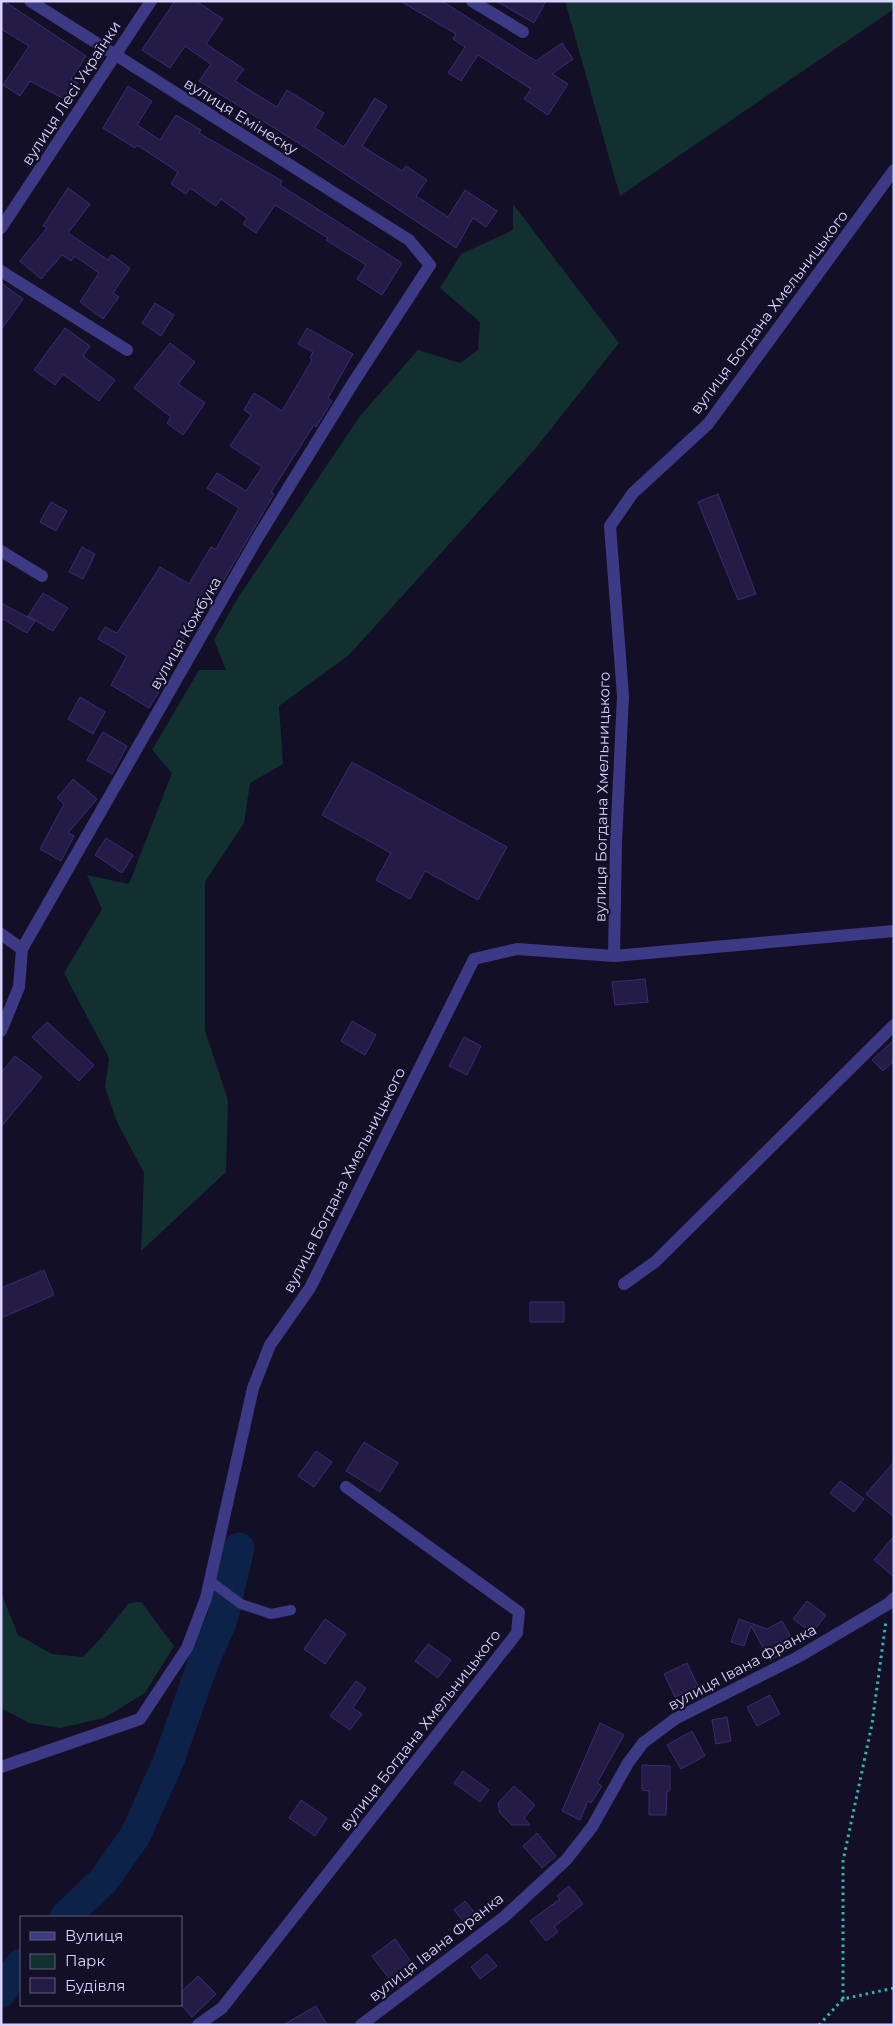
<svg xmlns="http://www.w3.org/2000/svg" width="895" height="2026" viewBox="0 0 895 2026" font-family="Montserrat,sans-serif">
	<rect width="100%" height="100%" fill="#130f26"/>
	<path fill="#12302f" d="M565,1H894V9L620,196Z
		M513,204L619,343L535,449L349,655L279,706L283,764L250,783L244,823L205,882V1031L228,1100L226,1172L141,1251L144,1173L117,1122L105,1087L109,1058L64,973L102,909L87,875L129,884L172,773L152,750L199,670H226L214,640L239,596L360,416L418,350L460,363L478,350L480,322L440,288L461,254L513,230Z
		M1,1592L18,1635L52,1654L83,1657L100,1639L129,1603L141,1602L174,1646L145,1693L104,1718L60,1728L29,1723L1,1708Z"/>
	<g fill="none" stroke-linecap="round" stroke-linejoin="round">
		<path stroke="#0c2248" stroke-width="31" d="M65,1917L104,1880L135,1836L169,1760L203,1663L222,1620L239,1548
			M1,1992L21,1964"/>
	</g>
	<path fill="#241b47" stroke="#3b2d73" d="M1,1H4L86,56L71,79L78,83L68,101L30,81L20,96L3,85L29,46L1,29Z
		M175,1H196L223,19L206,44L244,69L235,81L277,107L287,90L324,113L315,128L344,147L375,98L387,106L362,146L402,171L406,166L427,180L416,196L448,217L465,190L497,211L486,227L473,218L456,248L303,146L199,81L211,64L185,46L170,68L142,50Z
		M400,1H442L536,61L562,43L573,59L552,74L568,84L548,115L524,99L531,89L478,55L461,81L448,73L465,47L453,39L456,34Z
		M496,1H546L534,23Z
		M128,86L152,101L137,125L160,140L176,115L201,130L199,133L282,181L280,185L402,263L382,295L357,279L366,265L326,240L328,238L275,205L256,233L243,224L247,218L221,199L216,206L190,188L186,194L171,184L178,172L137,145L135,148L103,128Z
		M68,188L90,204L68,233L108,260L112,255L130,268L113,293L119,297L103,319L80,302L99,273L75,256L71,261L62,255L41,279L20,261L47,228L43,226Z
		M1,283L23,299L1,330Z
		M155,303L174,315L161,336L142,323Z
		M65,328L90,346L83,356L115,380L99,401L63,374L55,385L34,370Z
		M307,328L353,354L328,398L332,401L316,427L314,425L271,492L274,494L217,592L183,639L186,641L160,684L163,685L149,708L111,685L127,656L98,639L105,627L117,633L160,567L189,584L211,547L216,549L239,508L207,488L217,473L246,491L262,467L230,446L251,415L244,410L254,393L282,411L312,360L310,358L313,352L298,344Z
		M170,343L195,362L178,384L205,403L183,435L167,423L171,417L134,388Z
		M718,494L756,594L738,600L698,502Z
		M51,502L67,511L56,531L40,522Z
		M82,547L95,554L83,579L69,572Z
		M43,593L68,608L53,631L28,616Z
		M1,603L35,621L27,633L1,618Z
		M80,697L105,712L93,734L68,719Z
		M103,732L127,746L112,774L87,760Z
		M352,762L507,847L478,900L425,871L410,899L376,880L391,853L322,815Z
		M73,779L97,799L68,833L74,836L61,861L40,849L64,804L57,798Z
		M106,838L133,855L122,873L95,855Z
		M645,979L648,1002L615,1005L612,982Z
		M352,1021L376,1035L365,1055L341,1041Z
		M47,1022L94,1065L79,1081L32,1037Z
		M464,1037L481,1046L467,1075L449,1066Z
		M894,1040V1061L883,1071L872,1060Z
		M15,1056L42,1077L1,1127V1073Z
		M44,1270L54,1295L1,1318V1288Z
		M530,1302H564V1322H530Z
		M364,1442L398,1463L380,1492L346,1471Z
		M316,1451L332,1462L314,1487L298,1476Z
		M894,1462V1517L866,1494Z
		M840,1481L864,1499L854,1512L830,1493Z
		M894,1536V1577L874,1560Z
		M807,1601L826,1615L812,1633L793,1619Z
		M325,1619L346,1634L325,1664L304,1649Z
		M739,1619L767,1629L782,1621L796,1646L770,1660L751,1626L744,1646L731,1642Z
		M428,1644L451,1660L438,1678L415,1661Z
		M687,1663L698,1686L675,1697L664,1674Z
		M356,1681L366,1688L353,1708L362,1714L350,1730L330,1716Z
		M770,1695L780,1714L757,1726L747,1707Z
		M727,1717L731,1741L716,1744L712,1720Z
		M600,1723L624,1735L597,1783L602,1786L591,1803L588,1801L580,1820L562,1811Z
		M692,1731L705,1756L681,1769L667,1745Z
		M642,1765L670,1766V1791H667L666,1815H649V1791L642,1790Z
		M463,1771L489,1790L480,1802L454,1783Z
		M514,1786L535,1805L524,1818L530,1825H512L500,1813L498,1803Z
		M301,1800L327,1818L315,1836L289,1818Z
		M537,1833L556,1856L542,1868L523,1846Z
		M569,1886L583,1904L554,1927L558,1932L546,1941L530,1921L560,1899L557,1896Z
		M465,1901L480,1919L469,1928L454,1910Z
		M395,1939L415,1967L393,1984L372,1956Z
		M487,1954L497,1966L480,1979L471,1967Z
		M198,1976L216,1994L192,2017L181,2005V1992Z
		M316,2006L327,2025H283Z"/>
	<g fill="none" stroke-linecap="round" stroke-linejoin="round">
		<path stroke="#2fb8b0" stroke-width="3" stroke-dasharray="2.5 4" stroke-linecap="butt" d="M843,1999V1861L872,1724L886,1621
			M819,2025L843,1999L894,1988"/>
		<path stroke="#3d3a85" stroke-width="10" d="M210,1581L241,1604L271,1614L291,1610"/>
		<path stroke="#3d3a85" stroke-width="12" d="M472,1L523,32
			M1,228L151,1
			M1,271L127,350
			M1,551L42,576
			M1,934L22,949
			M614,956L616,842L623,696L610,526L633,493L708,424L894,170
			M1,1031L19,987L22,949L258,537L353,383L430,265L409,240L30,1
			M624,1284L655,1262L894,1025
			M1,1767L140,1719L187,1648L206,1598L253,1388L270,1345L310,1288L474,959L517,949L614,956L894,931
			M198,2025L222,2008L517,1633L519,1612L346,1487
			M361,2025L504,1917L566,1860L592,1827L628,1763L643,1743L675,1719L798,1657L888,1604L894,1598"/>
	</g>
	<g text-anchor="middle" dominant-baseline="central" stroke-width="4.5" stroke-linejoin="round" paint-order="stroke">
		<g font-size="15" fill="#d9d4ff" stroke="#130f26">
			<text transform="translate(71 93) rotate(-57)">вулиця Лесі Українки</text>
			<text transform="translate(241 116) rotate(32)">вулиця Емінеску</text>
			<text transform="translate(769 312) rotate(-53)">вулиця Богдана Хмельницького</text>
			<text transform="translate(185 633) rotate(-60)">вулиця Кожбука</text>
			<text transform="translate(602 797) rotate(-89)">вулиця Богдана Хмельницького</text>
			<text transform="translate(344 1180) rotate(-63)">вулиця Богдана Хмельницького</text>
			<text transform="translate(742 1667) rotate(-28)">вулиця Івана Франка</text>
			<text transform="translate(420 1730) rotate(-52)">вулиця Богдана Хмельницького</text>
			<text transform="translate(436 1947) rotate(-38)">вулиця Івана Франка</text>
		</g>
	</g>
	<rect width="895" height="2026" fill="none" stroke="#d9d4ff" stroke-width="5"/>
	<rect x="20" y="1916" width="162" height="90" fill="#130f26" stroke="#625e7d"/>
	<rect x="30" y="1932" width="25" height="8" fill="#3d3a85" stroke="#625e7d"/>
	<text x="65" y="1941" font-size="15" fill="#d9d4ff">Вулиця</text>
	<rect x="30" y="1954" width="25" height="15" fill="#12302f" stroke="#625e7d"/>
	<text x="65" y="1966" font-size="15" fill="#d9d4ff">Парк</text>
	<rect x="30" y="1978" width="25" height="15" fill="#241b47" stroke="#625e7d"/>
	<text x="65" y="1991" font-size="15" fill="#d9d4ff">Будівля</text>
</svg>
